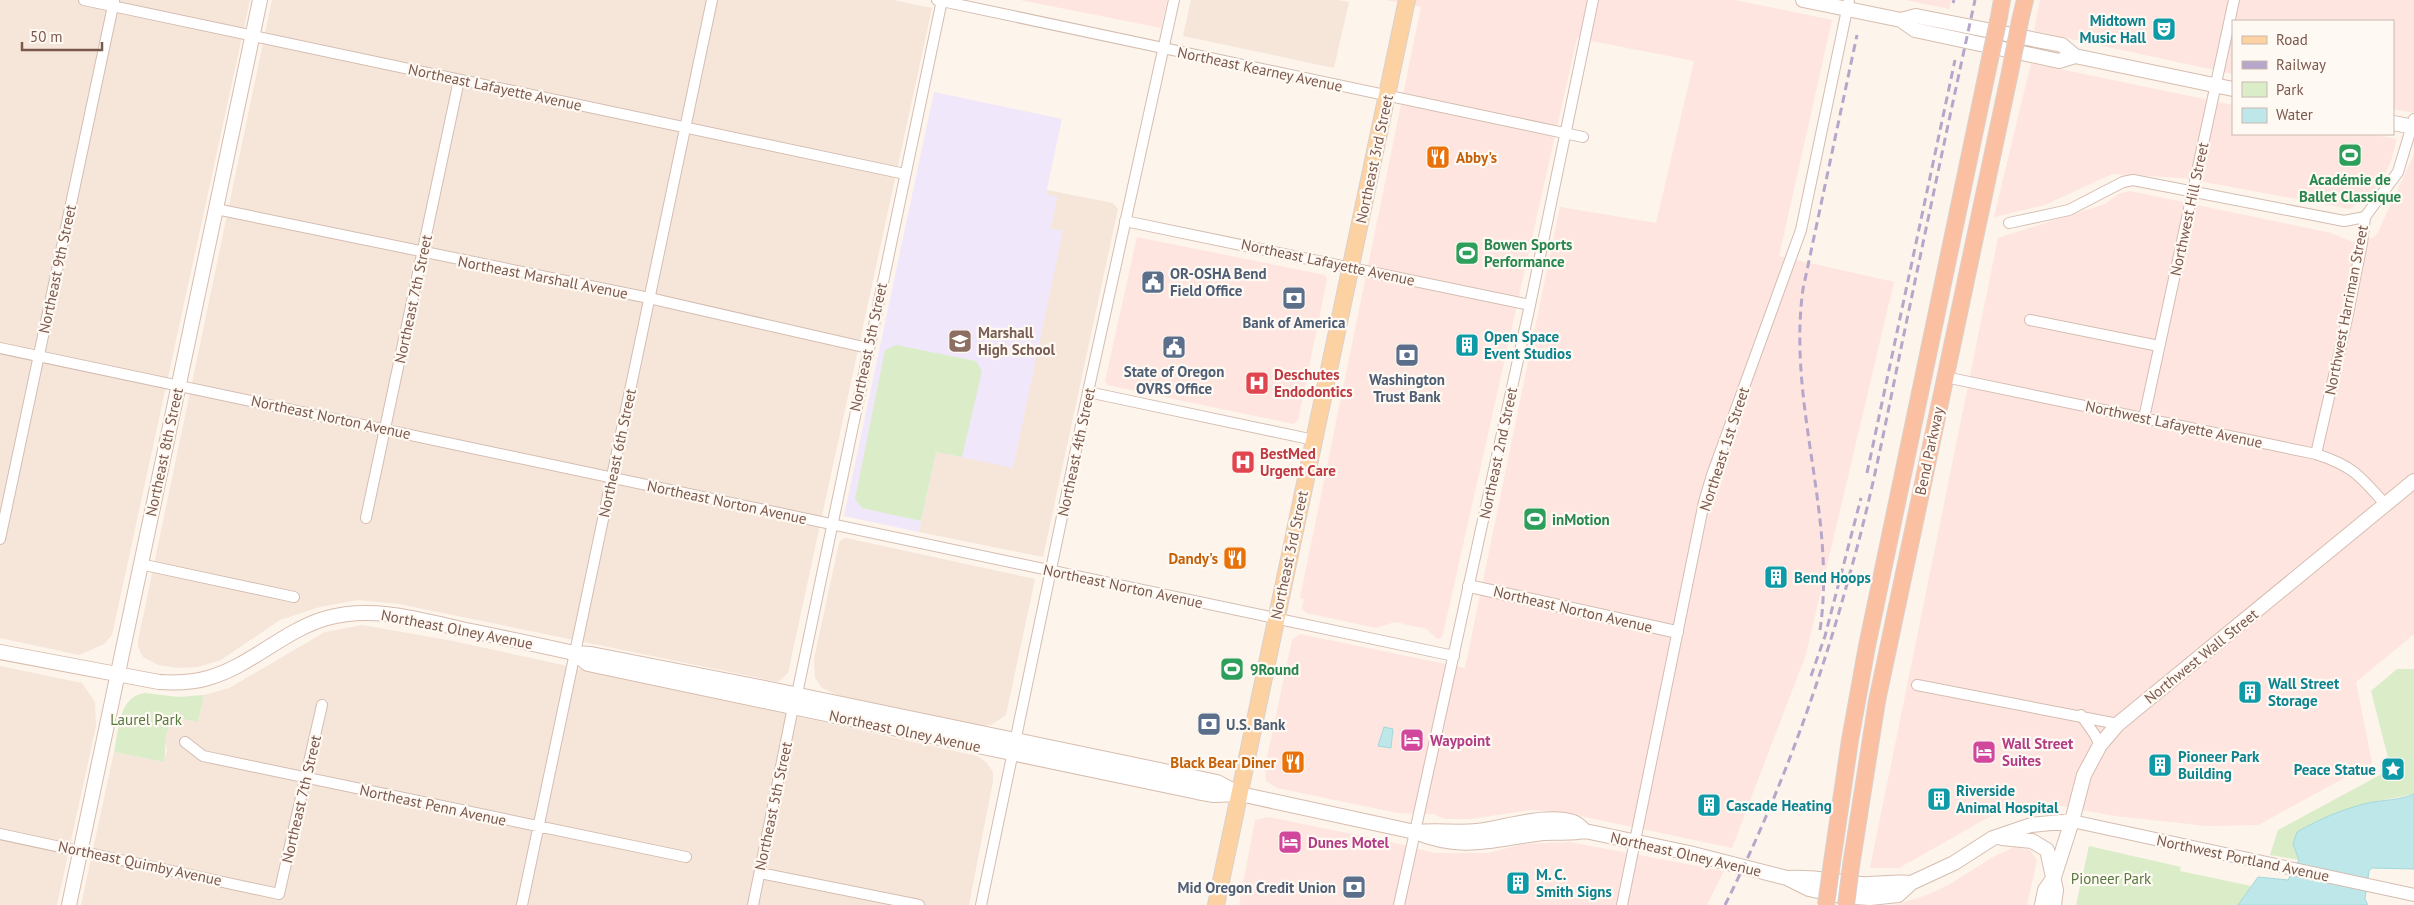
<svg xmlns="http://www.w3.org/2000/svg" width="2414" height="905" viewBox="0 0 2414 905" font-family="'PT Sans',sans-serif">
	<rect width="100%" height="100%" fill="#fdf4eb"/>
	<path fill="#f6e6d9" d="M0,0H250L112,635L104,644L79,655L0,638Z
		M272,0H893L932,8L788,673L778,682L399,604L358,600L320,607L280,620L221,660L198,667L177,668L158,665L143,657L138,647V641Z
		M1191,0H1339L1349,2L1334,68L1183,36Z
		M1047,190L1113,203L1118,209L1043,557L919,532L936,451L1013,467L1062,231L1050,229L1057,197L1046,195Z
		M846,538L1035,579L1006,715L991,725L983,726L837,695L822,688L815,678L814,659L839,543L842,539Z
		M362,625L453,641L977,756L986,762L993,772V781L969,905H81L114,752L164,762L167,750L164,739L168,728L181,719L198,722L204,695L229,688L325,632Z
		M0,666L82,683L95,702L96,726L57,905H0Z"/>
	<path fill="#fee5df" d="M1020,0H1167L1161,28Z
		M1385,0H1735L1832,20L1779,256L1894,282L1806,654L1732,848L1566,813L1531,810L1470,819H1445L1433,814L1398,813L1277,788L1266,781L1265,767L1292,640L1300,634L1465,668L1560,207L1656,223L1694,61L1577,38L1443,634L1441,638L1437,639L1427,629L1395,622L1376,628L1306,613L1302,608L1304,599L1300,598L1421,7Z
		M1905,0H1951L1949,9Z
		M2040,0H2414V113L2393,109V21H2233V74L2034,31Z
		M2031,63L2233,105V134H2371L2397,139L2390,164L2379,184L2366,197L2350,209L2183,178L2112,174L2045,205L1994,217Z
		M2414,154V634L2356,682L2372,763L2258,825L2207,826L2115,816L2039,802L2012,807L1980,822L1899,868H1870L1998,238L2105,204L2118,194L2130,191L2331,233L2352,242L2373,238L2378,232Z
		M1137,237L1325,275L1327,280L1298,420L1294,424L1107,385L1105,381Z
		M1269,817L1391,842L1434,853H1488L1523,844L1569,842L1724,871L1707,905H1239L1255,820Z
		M2014,847L2030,850L2037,860L2027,905H1895L1927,895L1950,884L1993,857Z"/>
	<path fill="#f1e7fa" d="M934,92L1062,119L1046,194L1057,197L1051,229L1063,231L1013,468L936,452L919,532L844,516Z"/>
	<path fill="#daedc8" d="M896,345L976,361L982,371L962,457L936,452L921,521L862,508L855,499L885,350Z
		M2397,669H2414V794L2368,803L2337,813L2316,821L2297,832L2293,844L2299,860L2270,855L2278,830L2391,769L2371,691Z
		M145,693L179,697L204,695L198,722L182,719C159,726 168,745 164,762L114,752C119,731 118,696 145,693Z
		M2089,846L2181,867L2180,871L2251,886L2238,905H2076Z"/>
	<path fill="#bee7e9" stroke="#a3d8db" d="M1384,727L1393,729L1391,748L1378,746Z
		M2414,794V869L2372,868L2369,871L2365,899L2368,905H2238L2258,877L2288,880L2299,860L2293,844L2297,832C2319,819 2343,809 2368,803C2383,800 2400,800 2414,794Z"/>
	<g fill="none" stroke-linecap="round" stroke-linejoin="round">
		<g stroke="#d4bdb2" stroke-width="12">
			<path id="minor" d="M84,0L905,174
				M937,0L1583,137
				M216,209L649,298L868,348
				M1125,221L1530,305
				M2009,223L2069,210L2123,182L2133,180L2344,221L2365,217
				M2030,320L2159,346
				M0,348L1454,656
				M1945,377L2316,454C2353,466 2360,476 2385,504
				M1088,392L1314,440
				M2144,418L2234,0
				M2316,454L2347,319L2362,243L2365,217L2398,172L2414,119
				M366,518L459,80
				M0,539L114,1
				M140,564L294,597
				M1917,685L2118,724
				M797,694L942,0
				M2081,715L2095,735L2100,745
				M185,742L203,756L686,857
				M0,834L279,894L322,705
				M760,873L919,905
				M522,905L712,0
				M753,905L793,707
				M981,905L1088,392L1174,0
				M1399,905L1530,305L1593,0
				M1622,905L1704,502L1712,475L1801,230L1849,0"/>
		</g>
		<g stroke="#d4bdb2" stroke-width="14">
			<path id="tertiary" d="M1469,586L1677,632
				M2072,821L2414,895"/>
		</g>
		<g stroke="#d7bdaf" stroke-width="16">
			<path id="secondary" d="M1803,0L1901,20L1915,30L2059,61L2075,56
				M1901,20L1916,16L2062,45L2075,56L2233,89
				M2393,123L2414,127
				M0,652L159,682C176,683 192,683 208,678C251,666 284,630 327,618C373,605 421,620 466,630C502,637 538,645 574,653L591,654L765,688L1217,782L1240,794
				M574,653L588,664L1197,792L1214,795L1240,794L1415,832C1465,852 1493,839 1543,833C1558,832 1571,834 1585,831
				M1416,832C1437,830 1458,833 1477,831C1504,828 1546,813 1573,822C1577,823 1582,828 1585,831L1689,853L1787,878L1809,889L1841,896L1870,898L1898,895L1911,883L1954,863L1993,838L2031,825L2072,821
				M2002,838L2032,841L2047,850L2056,890L2054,905
				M1788,878C1814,876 1836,882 1861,884C1878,885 1894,881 1911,883
				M69,905L260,0
				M2042,905L2045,890L2054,877L2072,821L2084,775L2100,745L2118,724L2414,481"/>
		</g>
		<g stroke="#dad0cd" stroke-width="18">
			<path id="primary" d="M1216,905L1407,0"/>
		</g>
		<g stroke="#dad0cd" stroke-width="18">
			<path id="trunk" d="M1999,17L2002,0
				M2020,21L2025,0
				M1832,862L1850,740L1867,646L1988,68
				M1851,866L1877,701L2010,72"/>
		</g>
		<use href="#minor" stroke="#fff" stroke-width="10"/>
		<use href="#tertiary" stroke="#fff" stroke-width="12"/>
		<use href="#secondary" stroke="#fff" stroke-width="14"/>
		<use href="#primary" stroke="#fdd2a3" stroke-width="16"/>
		<use href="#trunk" stroke="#fbc0a2" stroke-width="16"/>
		<path stroke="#b6a7ca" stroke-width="3" stroke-dasharray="8 5" stroke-linecap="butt" d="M1953,3L1954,0
			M1867,473L1955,60
			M1820,630C1837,516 1787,404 1803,289L1857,35
			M1811,676L1825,636L1861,498
			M1725,905C1778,799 1819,688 1850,573C1873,493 1888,410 1905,329C1928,219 1951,110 1975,0"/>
		<g stroke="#dad0cd" stroke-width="18" stroke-linecap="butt">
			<path id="trunk-bridge" d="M1988,68L1999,17
				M2010,72L2020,21
				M1826,905L1832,862
				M1846,905L1851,866"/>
		</g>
		<use href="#trunk-bridge" stroke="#fbc0a2" stroke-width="16"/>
	</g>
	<defs>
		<g id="theatre-square" transform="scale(1.25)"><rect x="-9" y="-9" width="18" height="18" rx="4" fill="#0f9aa8" stroke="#fff9f3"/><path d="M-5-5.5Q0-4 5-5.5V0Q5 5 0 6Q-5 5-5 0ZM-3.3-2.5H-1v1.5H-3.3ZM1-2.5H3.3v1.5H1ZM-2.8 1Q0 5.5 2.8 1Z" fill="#fff"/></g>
		<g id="stadium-square" transform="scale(1.25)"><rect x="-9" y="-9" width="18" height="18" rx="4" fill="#2e9e5b" stroke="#fff9f3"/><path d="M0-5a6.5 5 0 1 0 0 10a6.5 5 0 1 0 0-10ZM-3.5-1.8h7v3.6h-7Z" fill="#fff"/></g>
		<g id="restaurant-square" transform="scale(1.25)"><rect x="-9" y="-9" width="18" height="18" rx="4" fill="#e8710a" stroke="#fff9f3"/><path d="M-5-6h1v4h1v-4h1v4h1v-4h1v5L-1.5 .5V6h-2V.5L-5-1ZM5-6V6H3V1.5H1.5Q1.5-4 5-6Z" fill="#fff"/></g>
		<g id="civic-square" transform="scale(1.25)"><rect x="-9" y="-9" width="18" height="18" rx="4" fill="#5c6f8a" stroke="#fff9f3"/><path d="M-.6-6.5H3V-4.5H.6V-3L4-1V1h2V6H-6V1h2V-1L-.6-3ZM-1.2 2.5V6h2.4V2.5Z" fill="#fff"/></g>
		<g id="bank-square" transform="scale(1.25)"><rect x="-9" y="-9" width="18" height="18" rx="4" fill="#5c6f8a" stroke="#fff9f3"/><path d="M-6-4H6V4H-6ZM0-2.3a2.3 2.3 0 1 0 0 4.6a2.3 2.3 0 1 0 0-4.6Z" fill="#fff"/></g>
		<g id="school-square" transform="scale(1.25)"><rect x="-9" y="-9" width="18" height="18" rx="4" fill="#8d6e63" stroke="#fff9f3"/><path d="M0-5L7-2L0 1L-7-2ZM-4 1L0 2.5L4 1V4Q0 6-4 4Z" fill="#fff"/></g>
		<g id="building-square" transform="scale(1.25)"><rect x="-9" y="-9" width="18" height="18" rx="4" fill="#0f9aa8" stroke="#fff9f3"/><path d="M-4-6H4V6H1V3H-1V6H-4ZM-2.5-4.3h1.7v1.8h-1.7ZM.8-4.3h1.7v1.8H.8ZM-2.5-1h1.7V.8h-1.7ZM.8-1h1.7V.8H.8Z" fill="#fff"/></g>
		<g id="hospital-square" transform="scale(1.25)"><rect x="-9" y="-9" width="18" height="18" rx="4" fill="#e0444e" stroke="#fff9f3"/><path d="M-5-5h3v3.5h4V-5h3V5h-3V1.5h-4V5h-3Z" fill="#fff"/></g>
		<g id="hotel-square" transform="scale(1.25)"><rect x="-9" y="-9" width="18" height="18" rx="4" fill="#d1479c" stroke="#fff9f3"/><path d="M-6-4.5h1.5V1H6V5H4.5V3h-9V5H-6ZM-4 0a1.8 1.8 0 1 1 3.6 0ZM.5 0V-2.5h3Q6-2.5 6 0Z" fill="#fff"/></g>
		<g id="sight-square" transform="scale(1.25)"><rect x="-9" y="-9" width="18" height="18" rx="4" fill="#0f9aa8" stroke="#fff9f3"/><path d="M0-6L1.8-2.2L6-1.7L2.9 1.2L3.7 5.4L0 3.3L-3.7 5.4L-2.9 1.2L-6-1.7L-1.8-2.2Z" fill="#fff"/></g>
	</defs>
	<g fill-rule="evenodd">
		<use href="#theatre-square" x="2164" y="29"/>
		<use href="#stadium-square" x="2350" y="155"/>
		<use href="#restaurant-square" x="1438" y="157"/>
		<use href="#stadium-square" x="1467" y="253"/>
		<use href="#civic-square" x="1153" y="282"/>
		<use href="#bank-square" x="1294" y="298"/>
		<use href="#school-square" x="960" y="341"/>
		<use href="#building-square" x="1467" y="345"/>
		<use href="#civic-square" x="1174" y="347"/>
		<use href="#bank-square" x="1407" y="355"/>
		<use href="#hospital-square" x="1257" y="383"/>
		<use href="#hospital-square" x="1243" y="462"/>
		<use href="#stadium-square" x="1535" y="519"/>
		<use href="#restaurant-square" x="1235" y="558"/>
		<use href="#building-square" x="1776" y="577"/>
		<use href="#stadium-square" x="1232" y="669"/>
		<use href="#building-square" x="2250" y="692"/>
		<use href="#bank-square" x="1209" y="724"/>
		<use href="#hotel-square" x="1412" y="740"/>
		<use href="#hotel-square" x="1984" y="752"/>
		<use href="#restaurant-square" x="1293" y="762"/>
		<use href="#building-square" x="2160" y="765"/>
		<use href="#sight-square" x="2393" y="769"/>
		<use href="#building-square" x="1939" y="799"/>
		<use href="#building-square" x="1709" y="805"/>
		<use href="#hotel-square" x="1290" y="842"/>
		<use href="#building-square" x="1518" y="883"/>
		<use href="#bank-square" x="1354" y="887"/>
	</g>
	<g text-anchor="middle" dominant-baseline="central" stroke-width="4.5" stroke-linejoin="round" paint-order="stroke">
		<g font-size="15" font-weight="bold" fill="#0d838f" stroke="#fff9f3" text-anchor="start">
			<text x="2146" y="20" text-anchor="end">Midtown<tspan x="2146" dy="17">Music Hall</tspan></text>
			<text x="1484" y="336">Open Space<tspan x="1484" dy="17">Event Studios</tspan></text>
			<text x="1794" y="577">Bend Hoops</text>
			<text x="2268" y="683">Wall Street<tspan x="2268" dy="17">Storage</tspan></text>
			<text x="2178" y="756">Pioneer Park<tspan x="2178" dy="17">Building</tspan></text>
			<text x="2376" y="769" text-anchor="end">Peace Statue</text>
			<text x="1956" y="790">Riverside<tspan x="1956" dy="17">Animal Hospital</tspan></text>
			<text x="1726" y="805">Cascade Heating</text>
			<text x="1536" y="874">M. C.<tspan x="1536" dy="17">Smith Signs</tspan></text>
		</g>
		<g font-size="15" fill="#7b584c" stroke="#fff9f3">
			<text transform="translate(1260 69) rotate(12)">Northeast Kearney Avenue</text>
			<text transform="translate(495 87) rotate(12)">Northeast Lafayette Avenue</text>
			<text transform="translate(1374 159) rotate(-78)">Northeast 3rd Street</text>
			<text transform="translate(2189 209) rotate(-78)">Northwest Hill Street</text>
			<text transform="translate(1328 262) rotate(12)">Northeast Lafayette Avenue</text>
			<text transform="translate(57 269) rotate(-78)">Northeast 9th Street</text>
			<text transform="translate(543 277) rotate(11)">Northeast Marshall Avenue</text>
			<text transform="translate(413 299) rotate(-78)">Northeast 7th Street</text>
			<text transform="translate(2346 310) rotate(-79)">Northwest Harriman Street</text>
			<text transform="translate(868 347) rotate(-78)">Northeast 5th Street</text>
			<text transform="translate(331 417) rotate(12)">Northeast Norton Avenue</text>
			<text transform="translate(2174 424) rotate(12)">Northwest Lafayette Avenue</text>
			<text transform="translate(1724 449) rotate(-72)">Northeast 1st Street</text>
			<text transform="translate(1929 451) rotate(-78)">Bend Parkway</text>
			<text transform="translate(164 452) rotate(-78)">Northeast 8th Street</text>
			<text transform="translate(1076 452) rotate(-78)">Northeast 4th Street</text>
			<text transform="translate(617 453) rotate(-78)">Northeast 6th Street</text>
			<text transform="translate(1498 453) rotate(-78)">Northeast 2nd Street</text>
			<text transform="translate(727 502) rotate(12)">Northeast Norton Avenue</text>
			<text transform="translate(1289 555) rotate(-78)">Northeast 3rd Street</text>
			<text transform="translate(1123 586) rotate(12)">Northeast Norton Avenue</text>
			<text transform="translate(1573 609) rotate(13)">Northeast Norton Avenue</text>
			<text transform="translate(457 629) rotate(11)">Northeast Olney Avenue</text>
			<text transform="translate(2201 656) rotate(-39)">Northwest Wall Street</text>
			<text transform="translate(905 731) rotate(12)">Northeast Olney Avenue</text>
			<text transform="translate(301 799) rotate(-77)">Northeast 7th Street</text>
			<text transform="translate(433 805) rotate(12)">Northeast Penn Avenue</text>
			<text transform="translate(773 806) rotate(-78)">Northeast 5th Street</text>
			<text transform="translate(1686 854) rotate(13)">Northeast Olney Avenue</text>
			<text transform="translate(2243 858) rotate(12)">Northwest Portland Avenue</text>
			<text transform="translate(140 863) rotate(12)">Northeast Quimby Avenue</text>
		</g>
		<g font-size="15" font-weight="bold" fill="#c56008" stroke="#fff9f3" text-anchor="end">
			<text x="1456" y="157" text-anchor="start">Abby's</text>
			<text x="1218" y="558">Dandy's</text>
			<text x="1276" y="762">Black Bear Diner</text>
		</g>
		<g font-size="15" font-weight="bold" fill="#27864d" stroke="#fff9f3" text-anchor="start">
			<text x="2350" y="179" text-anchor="middle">Académie de<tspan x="2350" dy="17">Ballet Classique</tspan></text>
			<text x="1484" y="244">Bowen Sports<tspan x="1484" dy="17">Performance</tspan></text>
			<text x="1552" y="519">inMotion</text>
			<text x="1250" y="669">9Round</text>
		</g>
		<g font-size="15" font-weight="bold" fill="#4e5e75" stroke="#fff9f3">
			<text x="1170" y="273" text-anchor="start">OR-OSHA Bend<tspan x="1170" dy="17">Field Office</tspan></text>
			<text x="1294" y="322">Bank of America</text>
			<text x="1174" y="371">State of Oregon<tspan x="1174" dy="17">OVRS Office</tspan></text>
			<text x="1407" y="379">Washington<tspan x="1407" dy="17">Trust Bank</tspan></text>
			<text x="1226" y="724" text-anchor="start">U.S. Bank</text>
			<text x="1336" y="887" text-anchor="end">Mid Oregon Credit Union</text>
		</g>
		<g font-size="15" font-weight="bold" fill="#785e54" stroke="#fff9f3" text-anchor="start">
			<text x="978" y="332">Marshall<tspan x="978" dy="17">High School</tspan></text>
		</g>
		<g font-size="15" font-weight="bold" fill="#be3a42" stroke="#fff9f3" text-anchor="start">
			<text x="1274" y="374">Deschutes<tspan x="1274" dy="17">Endodontics</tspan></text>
			<text x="1260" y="453">BestMed<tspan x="1260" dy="17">Urgent Care</tspan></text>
		</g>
		<g font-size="15" fill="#587a40" stroke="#fff9f3">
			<text x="146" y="719">Laurel Park</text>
			<text x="2111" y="878">Pioneer Park</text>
		</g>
		<g font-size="15" font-weight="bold" fill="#b23c85" stroke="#fff9f3" text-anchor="start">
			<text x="1430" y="740">Waypoint</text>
			<text x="2002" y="743">Wall Street<tspan x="2002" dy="17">Suites</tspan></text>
			<text x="1308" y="842">Dunes Motel</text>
		</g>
	</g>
	<rect x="2232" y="20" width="162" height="115" fill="#fff9f3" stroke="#cab9b0"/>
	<rect x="2242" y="36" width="25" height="8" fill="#fdd2a3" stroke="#cab9b0"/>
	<text x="2276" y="45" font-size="15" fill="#7b584c">Road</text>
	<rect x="2242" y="61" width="25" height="8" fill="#b6a7ca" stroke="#cab9b0"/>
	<text x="2276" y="70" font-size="15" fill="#7b584c">Railway</text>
	<rect x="2242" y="82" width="25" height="15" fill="#daedc8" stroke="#cab9b0"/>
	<text x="2276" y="95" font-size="15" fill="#7b584c">Park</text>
	<rect x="2242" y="108" width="25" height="15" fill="#bee7e9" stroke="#cab9b0"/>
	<text x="2276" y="120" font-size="15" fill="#7b584c">Water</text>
	<path d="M22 42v8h80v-8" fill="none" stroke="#7b584c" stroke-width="2.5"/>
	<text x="30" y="42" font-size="15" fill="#7b584c" stroke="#fff9f3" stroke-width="4" paint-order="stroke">50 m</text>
</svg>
